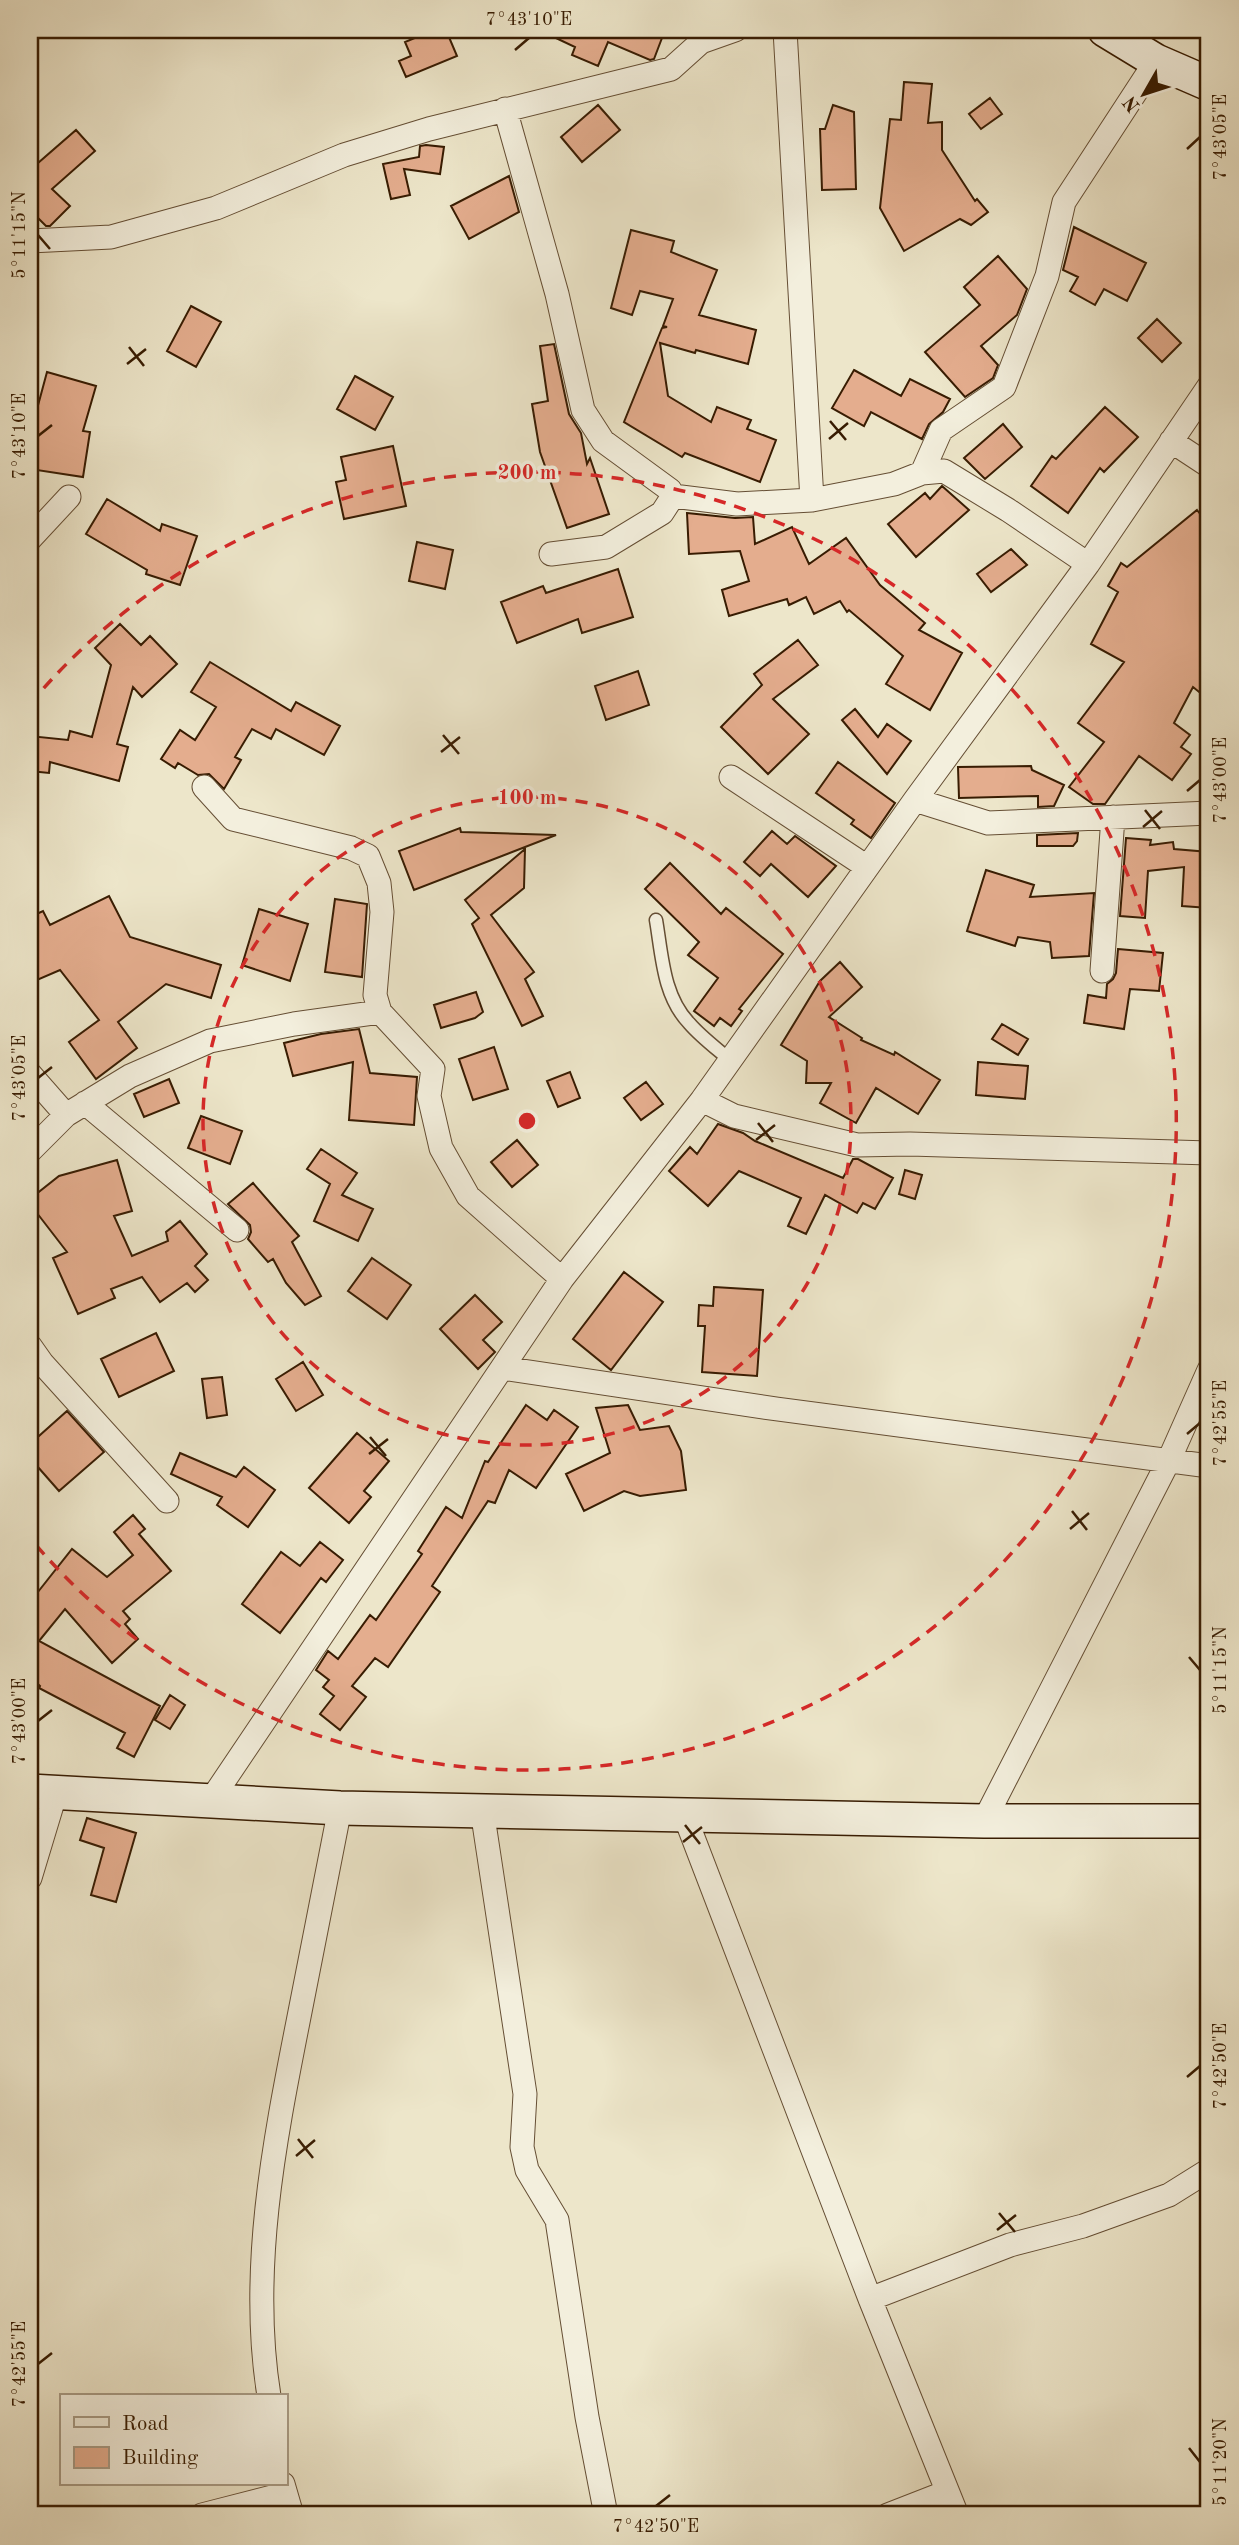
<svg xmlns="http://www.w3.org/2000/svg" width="1239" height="2545" viewBox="0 0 1239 2545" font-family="'Old Standard TT',serif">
	<rect width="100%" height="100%" fill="#ede6ca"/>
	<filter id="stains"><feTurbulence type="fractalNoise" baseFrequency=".00286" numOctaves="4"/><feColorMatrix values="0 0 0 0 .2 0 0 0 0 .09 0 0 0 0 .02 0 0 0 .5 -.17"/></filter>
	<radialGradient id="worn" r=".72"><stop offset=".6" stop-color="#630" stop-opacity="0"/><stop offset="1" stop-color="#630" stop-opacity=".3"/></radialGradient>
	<path fill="#e4ad8e" stroke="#381c02" stroke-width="2" d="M434,30H446L457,56L406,77L399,61L411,56L405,42Z
		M539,30H665L654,59L650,60L608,42L598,66L572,55L575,47Z
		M904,82L932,84L928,123L942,122V150L975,201L977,199L988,212L971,225L960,219L904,251L880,208L890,119L901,120Z
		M990,98L1002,114L981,129L969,114Z
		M598,105L620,130L582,162L561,137Z
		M833,105L854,112L856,189L822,190L820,129H825Z
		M76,130L95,151L52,189L70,206L50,226H46L30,210V170Z
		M426,145L444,147L440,174L404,169L410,195L391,199L383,164L419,157L420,146Z
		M509,176L519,212L469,239L451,206Z
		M1074,227L1146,263L1127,301L1104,289L1095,305L1070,291L1078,277L1063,270Z
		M631,230L674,241L671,252L717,270L699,315L756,330L748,364L696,350L695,353L660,343L668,396L711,422L717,407L751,420L747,429L776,440L760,482L685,453L682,457L624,422L662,328L667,327L663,326L673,299L640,291L632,315L611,308Z
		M998,256L1027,289L1017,315L981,346L998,365L993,378L965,397L925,352L980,305L964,287Z
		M191,306L221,322L196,367L167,351Z
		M1157,319L1181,343L1162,362L1138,338Z
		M554,344L569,414L581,433L587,464L590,458L609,514L567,528L540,452L532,404L548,401L540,346Z
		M854,370L901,396L910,379L950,399L943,412L929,424L922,439L871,412L864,426L832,408Z
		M47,372L96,386L83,431L90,432L83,477L30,469V423L33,424Z
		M355,376L393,397L375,430L337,409Z
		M1105,407L1138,437L1104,472L1100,468L1068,513L1031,486L1052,456L1056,459Z
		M1003,424L1022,447L985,479L964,458Z
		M393,446L406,506L344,519L336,482L346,480L341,457Z
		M942,486L969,510L916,557L888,524L925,493L930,499Z
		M107,499L160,531L162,524L197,536L180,585L146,574L147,570L86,534Z
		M1197,510L1209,525V700L1193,687L1174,723L1190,735L1181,747L1191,754L1172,780L1139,756L1105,804H1093L1069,787L1104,742L1078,723L1124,662L1091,644L1118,592L1108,586L1121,563L1127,567Z
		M687,513L735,518L753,517L755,544L792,527L809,564L846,538L880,585L925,623L919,630L962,653L930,710L886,684L903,656L849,610L847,612L840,601L814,614L806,597L789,605L787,599L729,616L722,590L749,581L740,551L689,554Z
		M417,542L453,550L445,589L409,581Z
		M1011,549L1027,565L991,592L977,574Z
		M618,569L633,617L582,633L578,619L517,643L501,602L543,586L546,593Z
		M120,624L141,645L150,636L177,664L142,697L133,687L117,744L128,747L119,781L50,762L49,773L30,771V736L68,740L70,731L92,737L111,665L95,648Z
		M798,640L818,665L773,699L809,734L768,774L721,727L762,685L754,674Z
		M210,662L291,711L296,702L340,726L324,755L276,729L271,739L252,729L235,757L241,760L224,789L209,774L198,775L178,763L175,768L161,759L180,730L195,740L216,707L191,692Z
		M638,671L649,705L606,720L595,686Z
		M855,709L878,737L887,724L911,741L887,774L842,720Z
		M838,762L895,803L871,838L851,824L854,820L816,793Z
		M1031,766L1032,770L1064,785L1054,806L1038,807V796L959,798L958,767Z
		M460,828L461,832L556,835L414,890L399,851Z
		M772,831L787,844L795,836L836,866L808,897L771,864L760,876L744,862Z
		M1078,833L1077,841L1073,846H1037V835Z
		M1126,838L1151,840L1150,845L1173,842L1174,849L1209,852V908L1182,906L1184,867L1148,871L1145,918L1120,916Z
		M525,849L524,888L491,915L534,972L525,979L543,1016L522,1026L472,924L479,918L465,900Z
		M670,863L721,914L726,908L783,954L739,1009L742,1011L731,1026L720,1018L714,1026L694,1011L718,978L688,955L699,942L645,889Z
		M986,870L1034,885L1030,897L1094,893L1089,956L1052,958L1050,942L1018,937L1015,946L967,931Z
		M109,896L130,937L221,965L211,998L166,984L118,1022L137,1048L96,1079L69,1042L99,1020L60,970L37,980L30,965V917L43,911L50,925Z
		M335,899L367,904L362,977L325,972Z
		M259,909L308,924L290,981L242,965Z
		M1118,949L1163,953L1159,991L1130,989L1124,1029L1084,1023L1088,995L1106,998L1107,984L1113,979L1116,973Z
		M840,962L862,987L829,1017L862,1038L861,1040L894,1055L895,1052L940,1080L918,1114L876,1088L856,1123L820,1103L831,1083H806L807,1061L781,1045L820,981Z
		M476,992L483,1012L475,1018L441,1028L434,1005Z
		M1002,1024L1028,1039L1018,1055L992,1039Z
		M359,1029L370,1073L417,1077L414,1125L349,1120L353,1062L293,1076L284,1043L321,1034Z
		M494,1047L508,1089L473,1100L459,1059Z
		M978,1062L1028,1066L1025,1099L976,1095Z
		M570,1072L580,1098L558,1107L547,1081Z
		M169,1079L179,1103L144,1117L134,1094Z
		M646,1082L663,1104L641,1120L624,1098Z
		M201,1116L242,1131L230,1164L188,1148Z
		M718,1124L743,1133L755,1141L843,1178L853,1159H858L893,1178L875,1209L863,1203L857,1213L825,1195L806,1234L788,1226L801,1198L739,1171L708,1206L669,1171L690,1147L697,1154Z
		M517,1140L538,1165L512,1187L491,1162Z
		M321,1149L357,1173L342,1195L373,1209L358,1241L314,1221L330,1184L307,1169Z
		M117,1160L132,1211L114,1216L132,1256L168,1241L166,1232L180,1221L207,1254L195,1266L208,1280L195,1292L187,1283L160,1302L142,1277L111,1289L115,1298L78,1314L53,1258L67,1252L30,1204V1199L59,1176Z
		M905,1170L922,1175L915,1199L899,1194Z
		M253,1183L299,1236L292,1242L321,1296L305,1305L286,1283L273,1259L268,1262L248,1239L251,1232L250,1225L228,1204Z
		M372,1258L411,1285L387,1319L348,1291Z
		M624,1272L663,1302L611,1370L573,1339Z
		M714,1287L763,1290L757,1376L702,1372L705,1326H698L699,1305L713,1306Z
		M475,1295L502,1322L483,1340L495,1352L478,1369L440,1329Z
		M156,1333L174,1371L119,1397L101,1359Z
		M303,1362L323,1395L296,1411L276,1379Z
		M222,1377L227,1415L207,1418L202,1379Z
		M526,1405L547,1420L554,1410L578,1427L536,1488L509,1470L495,1503L488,1501L432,1586L440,1592L388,1667L375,1658L352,1686L366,1697L340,1730L320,1714L334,1696L323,1687L329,1680L316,1670L328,1651L338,1659L370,1615L376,1620L422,1554L418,1551L446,1507L462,1518L485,1461L488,1462Z
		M628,1405L640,1430L669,1426L681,1451L686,1490L640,1496L624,1491L584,1511L566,1474L610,1453L596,1408Z
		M67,1411L104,1452L59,1491L30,1458V1444Z
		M357,1433L389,1461L364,1491L371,1497L349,1523L309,1488Z
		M180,1453L236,1477L244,1467L275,1490L248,1527L217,1505L222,1497L171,1474Z
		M133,1515L145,1529L139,1534L171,1571L123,1611L130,1619L125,1624L138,1639L112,1663L65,1609L39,1641L160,1706L134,1757L117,1748L125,1733L39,1688L40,1686L30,1677V1602L72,1549L107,1577L133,1555L114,1532Z
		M320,1542L343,1560L326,1582L321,1578L280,1633L242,1604L281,1552L300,1566Z
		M170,1695L185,1705L170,1729L155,1720Z
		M87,1818L136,1833L116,1902L91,1895L104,1848L80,1840Z"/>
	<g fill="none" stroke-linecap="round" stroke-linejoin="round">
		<g stroke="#654e34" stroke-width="15">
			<path id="lane" d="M656,920C662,955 663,996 689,1023C701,1037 716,1048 730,1060"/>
		</g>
		<g stroke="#654e34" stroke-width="25">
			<path id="street" d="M785,30L812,500L894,484L922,473L944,471L1008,510L1088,564
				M505,109L557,294L583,410L603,441L670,490L673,496L737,504L812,500
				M30,241L111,237L216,208L344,155L429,129L671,69L701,42L735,30
				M1171,441L1209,466
				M922,473L941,430L1004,387L1047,276L1064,202L1156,61
				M30,539L69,497
				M551,554L606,547L662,513L673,496
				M731,777L867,867
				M204,787L233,819L351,848L368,856L379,883L382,912L375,995L380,1012L433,1069L429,1096L441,1148L468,1196L562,1279
				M915,800L988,823L1209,813
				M1102,971L1113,817
				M30,1074L66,1115
				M702,1100L734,1116L857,1145L910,1144L1209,1153
				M85,1103L237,1230
				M30,1151L66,1115L130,1076L210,1041L294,1024L380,1012
				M30,1346L42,1363L167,1501
				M502,1368L777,1409L1209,1466
				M211,1800L562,1279L702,1100L915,800L1088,564L1209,386
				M482,1810L525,2094L522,2147L527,2170L557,2220L587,2417L606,2515
				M684,1814L870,2299L957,2515
				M984,1821L1169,1460L1209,1370
				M30,1878L56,1792
				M870,2299L1010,2245L1083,2226L1169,2195L1209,2170
				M269,2396C249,2272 274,2143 298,2022C312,1951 326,1879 340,1808
				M283,2484L292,2515
				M202,2515L284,2494
				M888,2515L947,2492"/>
		</g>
		<g stroke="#381c02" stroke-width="36">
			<path id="secondary" d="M1105,30L1156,61L1209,84
				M30,1791L340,1808L984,1821H1209"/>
		</g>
		<use href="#lane" stroke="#f3efdd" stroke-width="12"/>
		<use href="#street" stroke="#f3efdd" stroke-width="23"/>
		<use href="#secondary" stroke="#f3efdd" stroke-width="33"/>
	</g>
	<path fill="none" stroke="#381c02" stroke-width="2.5" d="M515,50L529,38M1187,149L1200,137M38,235L50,249M129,347L144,366M127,364L146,349M830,421L846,440M38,436L52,425M829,439L848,423M443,735L459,754M441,752L460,737M1187,791L1200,780M1145,810L1160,829M1143,827L1162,811M38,1078L52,1067M758,1123L773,1142M756,1140L775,1125M1187,1434L1200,1423M370,1437L386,1456M369,1454L388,1439M1072,1511L1087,1530M1070,1529L1089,1513M1189,1657L1200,1670M38,1721L52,1710M685,1825L700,1844M683,1842L702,1827M1187,2077L1200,2066M298,2139L313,2158M296,2156L315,2140M999,2213L1015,2232M997,2230L1016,2215M38,2364L52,2353M1189,2448L1200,2462M656,2506L670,2495"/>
	<g fill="none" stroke="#d62828" stroke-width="3.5" stroke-dasharray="12 9">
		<circle cx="527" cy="1121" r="324"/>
		<path d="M30 704A649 649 0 1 1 30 1538"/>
	</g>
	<circle cx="527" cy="1121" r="10" fill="#d62828" stroke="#f3efdd" stroke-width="3.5"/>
	<g font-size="21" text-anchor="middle" font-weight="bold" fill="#d62828" stroke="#f3efdd" stroke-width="7" stroke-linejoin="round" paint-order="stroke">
		<text x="527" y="479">200 m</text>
		<text x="527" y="804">100 m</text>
	</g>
	<rect width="1239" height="2545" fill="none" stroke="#ede6ca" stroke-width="77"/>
	<rect x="60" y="2394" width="228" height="91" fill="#f3efdd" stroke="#a89b85" stroke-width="2"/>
	<rect x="74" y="2417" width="35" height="10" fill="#f3efdd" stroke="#a89b85" stroke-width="2"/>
	<text x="122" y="2430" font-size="21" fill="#381c02">Road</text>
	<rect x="74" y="2447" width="35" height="21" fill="#e4ad8e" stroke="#a89b85" stroke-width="2"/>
	<text x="122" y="2464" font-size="21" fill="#381c02">Building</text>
	<g transform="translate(1144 94) rotate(231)" stroke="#f3efdd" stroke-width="5" paint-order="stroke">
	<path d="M0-5L12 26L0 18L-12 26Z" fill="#381c02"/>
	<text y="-10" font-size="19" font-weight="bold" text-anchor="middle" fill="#381c02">N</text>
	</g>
	<rect x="38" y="38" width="1162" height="2468" fill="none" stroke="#381c02" stroke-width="2.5"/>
	<g font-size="18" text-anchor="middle" fill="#381c02">
		<text x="529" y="25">7°43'10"E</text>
		<text transform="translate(1220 137) rotate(-90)" y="6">7°43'05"E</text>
		<text transform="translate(19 235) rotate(-90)" y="6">5°11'15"N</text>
		<text transform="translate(19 436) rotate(-90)" y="6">7°43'10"E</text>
		<text transform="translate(1220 780) rotate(-90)" y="6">7°43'00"E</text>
		<text transform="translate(19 1078) rotate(-90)" y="6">7°43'05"E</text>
		<text transform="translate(1220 1423) rotate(-90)" y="6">7°42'55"E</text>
		<text transform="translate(1220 1670) rotate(-90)" y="6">5°11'15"N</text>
		<text transform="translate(19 1721) rotate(-90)" y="6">7°43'00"E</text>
		<text transform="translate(1220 2066) rotate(-90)" y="6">7°42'50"E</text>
		<text transform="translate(19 2364) rotate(-90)" y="6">7°42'55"E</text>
		<text transform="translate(1220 2462) rotate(-90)" y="6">5°11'20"N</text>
		<text x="656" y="2532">7°42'50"E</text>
	</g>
	<rect width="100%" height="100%" filter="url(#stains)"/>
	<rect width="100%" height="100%" fill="url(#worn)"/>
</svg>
